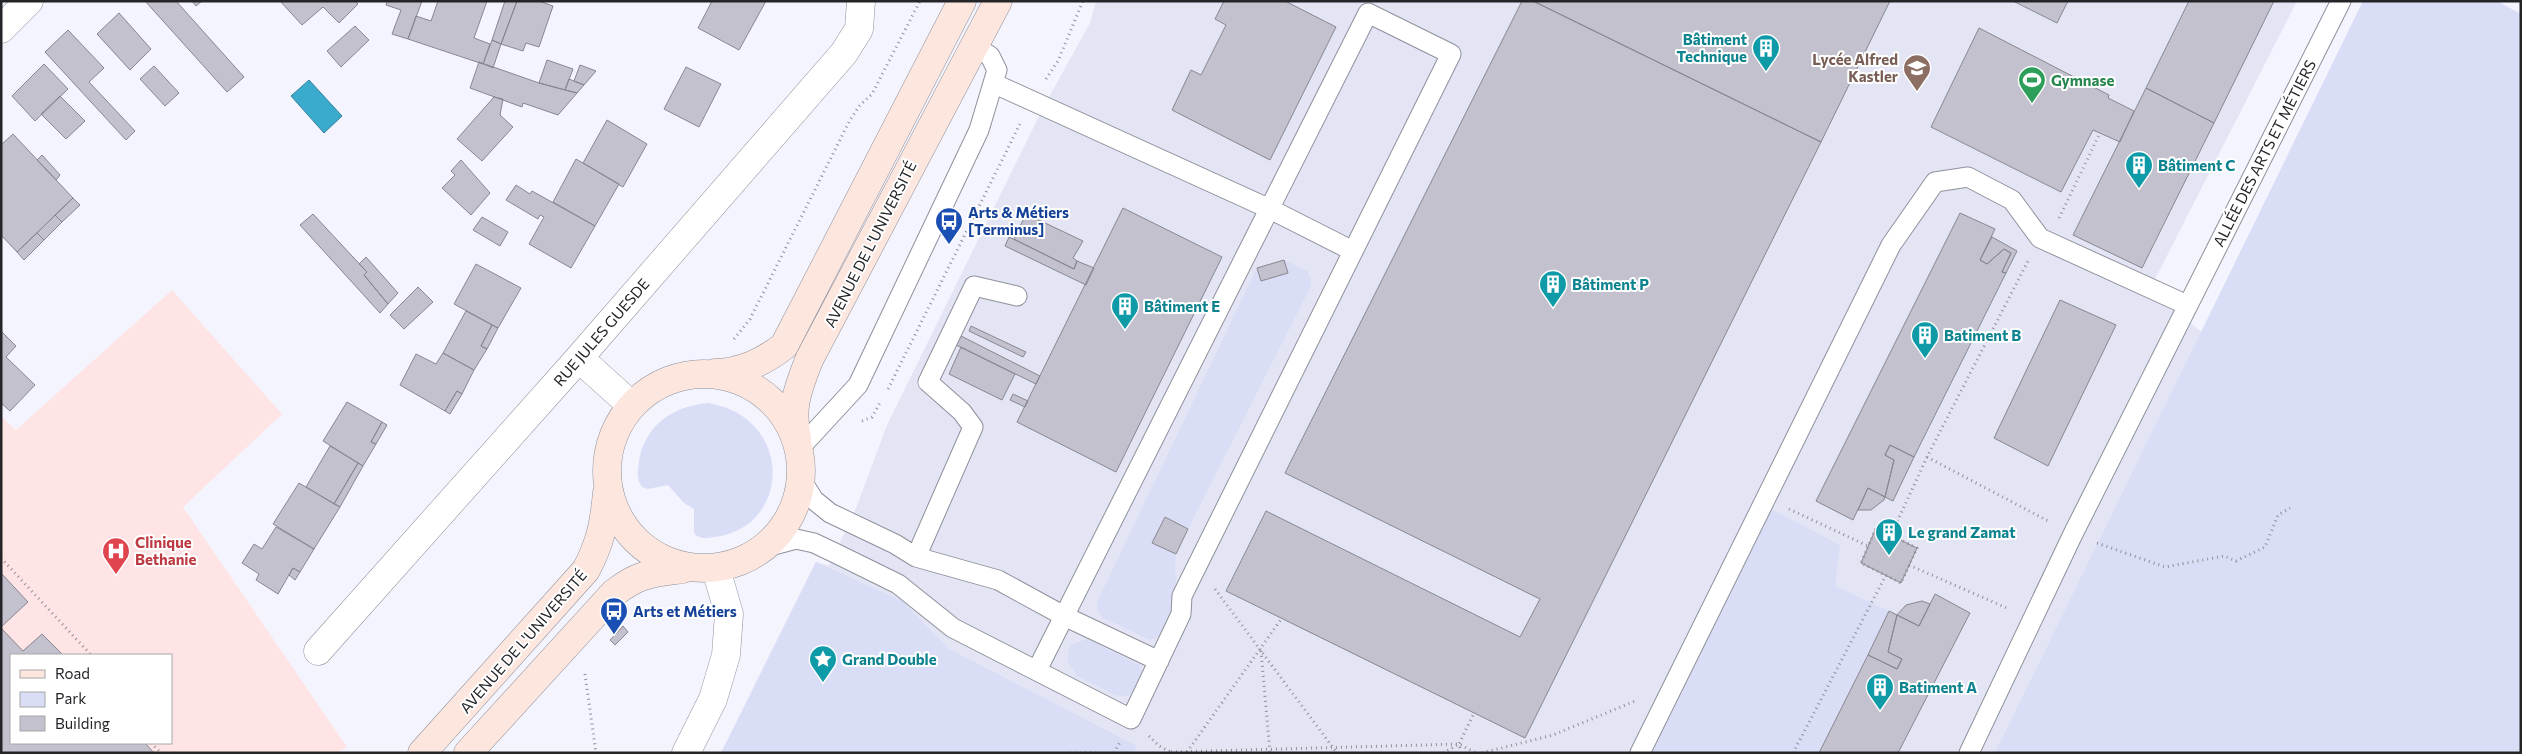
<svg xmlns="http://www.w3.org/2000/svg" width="2522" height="754" viewBox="0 0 2522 754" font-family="Commissioner,sans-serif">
	<rect width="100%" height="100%" fill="#f3f4fe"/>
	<path fill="#e3e5f5" d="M1096,1H2297L2150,289L2211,340L2010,753H721L816,562L829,566L857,506L887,425L1044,106L1090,23Z"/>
	<path fill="#ffe4e5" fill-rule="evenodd" d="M172,290L282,414L183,507L347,747L336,753H1V416L16,430ZM11,655H171V743H11Z"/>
	<path fill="#daddf6" d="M2363,1H2497L2521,14V753H1995Z
		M1284,260L1307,271L1311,279L1309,290L1188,529L1165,517L1153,543L1176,554C1173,572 1180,601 1173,615C1170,623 1165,630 1161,636L1149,640L1102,617L1097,609L1098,600L1257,268L1261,281L1288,273Z
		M708,403C794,417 792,527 715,537C706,538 700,540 694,533V509L684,503L668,485L648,489L642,487C636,480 638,470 639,461C645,425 673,406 708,403Z
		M1763,505L1840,545L1835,586L1889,611L1820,753H1643Z
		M816,562L902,601L949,649L1137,746L1134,753H721Z
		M1087,639L1139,665L1144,675L1142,685L1128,696L1115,695L1077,676L1067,660L1070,645Z"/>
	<path fill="#3babcd" stroke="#34839c" d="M309,80L342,116L324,133L291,96Z"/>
	<path fill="#c2c1cd" stroke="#878691" d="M145,1H176L244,77L227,92Z
		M192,1H202L196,6Z
		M280,1H355L358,4L339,23L323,7L302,25Z
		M387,1H422L408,39L392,34L401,10L386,5Z
		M438,1H487L474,38L490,44L483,64L408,39L416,16L431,21Z
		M505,1H517L501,44L492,40Z
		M517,1H539L553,6L539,47L526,43L523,51L501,44Z
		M712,1H766L739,50L698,28Z
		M1224,1H1285L1336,27L1270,160L1172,110L1191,70L1201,75L1226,25L1215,19Z
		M1522,1H1533L1821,142L1525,738L1226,591L1266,511L1520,637L1540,599L1285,473Z
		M1533,1H1890L1821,142Z
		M2013,1H2068L2057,23Z
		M2189,1H2274L2214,123L2146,88Z
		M119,13L151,49L130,70L97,34Z
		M355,26L369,40L341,67L327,51Z
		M1979,28L2109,95L2108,98L2134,111L2120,142L2093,130L2061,192L1931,127Z
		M68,30L104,68L89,82L135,131L126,140L45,52Z
		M492,40L501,44L493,68L479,62L483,64Z
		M547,60L573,69L565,90L539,83Z
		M479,62L539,83L577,93L558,115L523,103L522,107L470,88Z
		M44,64L68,89L35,121L12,96Z
		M580,65L596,71L584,85L574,81Z
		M154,66L179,93L165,106L140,79Z
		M686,67L721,84L699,127L664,109Z
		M569,79L584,85L577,93L565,90Z
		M2146,88L2214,123L2142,268L2073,235Z
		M60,96L85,121L66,139L41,114Z
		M494,97L503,99L500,115L513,127L482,161L457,139Z
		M607,120L647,144L623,187L583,163Z
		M13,134L73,198L17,252L1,235V145Z
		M42,155L60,175L56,180L37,160Z
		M576,159L619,184L595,226L553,202Z
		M461,160L490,193L471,215L442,188L455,175L451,171Z
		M516,185L530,194L532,191L595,226L571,268L529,244L544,217L540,215L538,219L506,200Z
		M73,198L80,205L62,222L55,215Z
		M1123,208L1222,257L1116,472L1017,422Z
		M1960,213L1995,229L1980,260L1987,264L2004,249L2011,253L2002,272L2006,273L1914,457L1890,445L1885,455L1894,460L1885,497L1868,488L1853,520L1816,501Z
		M313,214L367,272L364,275L388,304L380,313L300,225Z
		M1026,214L1083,241L1073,258L1077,261L1074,269L1014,239Z
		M55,215L62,222L44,240L37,233Z
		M482,217L508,232L500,246L473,230Z
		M37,233L44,240L24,260L17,252Z
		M1009,237L1074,269L1077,261L1094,268L1086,285L1005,246Z
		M1992,237L2017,251L2006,273L2002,272L2011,253L2004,249L1987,264L1980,260Z
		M366,257L398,293L388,304L364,275L367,272L359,264Z
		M1284,260L1288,273L1261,281L1257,268Z
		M476,264L521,288L498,328L454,304Z
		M418,287L433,302L404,329L390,315Z
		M2060,300L2116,325L2048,466L1994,438Z
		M466,311L492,325L481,346L487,349L474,370L443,353Z
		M492,325L498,328L487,349L481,346Z
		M971,326L1026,352L1023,357L969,331Z
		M1,331L16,346L6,357L35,385L10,411L1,403Z
		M961,336L1040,376L1036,384L956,345Z
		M961,347L1015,374L1002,400L949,374Z
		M443,353L474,370L462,394L457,391L445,411L400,385L416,354L436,364Z
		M457,391L462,394L450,414L445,411Z
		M1013,394L1028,401L1025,407L1010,400Z
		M347,402L382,422L371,442L376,444L363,466L323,441Z
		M382,422L387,425L376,444L371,442Z
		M1890,445L1914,457L1893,501L1885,497L1894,460L1885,455Z
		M330,446L358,463L334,504L306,487Z
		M358,463L363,466L340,507L334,504Z
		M299,483L340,507L314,549L273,524Z
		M1868,488L1885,497L1884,500L1871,510H1858Z
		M1165,517L1188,529L1176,554L1152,543Z
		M276,527L314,549L300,572L293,568L278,594L256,580L259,574L242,563L254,544L262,549Z
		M1876,528L1917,548L1901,583L1861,563Z
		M293,568L300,572L295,580L289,575Z
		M1,573L28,602L1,627Z
		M1935,594L1970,613L1898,753H1819L1868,655L1897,669L1902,659L1888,652L1897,615L1919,626Z
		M1922,601L1930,604L1919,626L1897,615L1906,605Z
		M1889,611L1897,615L1888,652L1902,659L1897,669L1868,655Z
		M623,626L628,632L615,645L610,640Z
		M1,628L23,651L42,634L63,655H11V743H145L154,753H1Z"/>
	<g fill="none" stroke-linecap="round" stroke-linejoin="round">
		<g stroke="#8e909b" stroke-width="21">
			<path id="lane" d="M995,84L1270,209L1353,251
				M799,449L858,385L979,130L997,70L990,56L973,45
				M802,481L814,500L830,513L895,544L916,557L998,580L1064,616L1159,661
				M766,547L796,539L814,543L835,553L898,584L953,628L1131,719L1181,614L1182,596L1451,54L1368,13L1037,670
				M916,557L973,427L962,412L928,382L974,286L1017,296
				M1640,753L1891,245L1935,182L1968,177L2012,200L2040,238L2187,305
				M1969,753L2073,534L2341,1"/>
		</g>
		<g stroke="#8e909b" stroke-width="29">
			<path id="street" d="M1,29L29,1
				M579,358L631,405
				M318,651L579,358L844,53L859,29L861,1
				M686,753L713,699L726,655L729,614L716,569"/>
		</g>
		<g stroke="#8e909b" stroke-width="29">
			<path id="secondary" d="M715,373C742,372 763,362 784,346L962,1
				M607 471a97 97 0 1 1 194 0a97 97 0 1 1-194 0Z
				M797,438C790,406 798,389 809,360L998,1
				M422,753L586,570C601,542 604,523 607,493
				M468,753L614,593C639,573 653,573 683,569"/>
		</g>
		<path stroke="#8f9097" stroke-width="3" stroke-dasharray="1 4" stroke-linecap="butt" d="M1046,79L1058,61L1083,1
			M2059,218L2100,133
			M734,339L750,319L850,120L860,105L872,94L920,1
			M680,376L685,372
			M888,389L1020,124
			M862,421L872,417L881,401
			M1927,457L2050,522
			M1789,509L1868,546
			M1876,528L1917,548L1901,583L1861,563Z
			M1891,535L1927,457L2028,261
			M2097,543L2165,567L2224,556L2236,561L2265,547L2278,515L2290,508
			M1,558L91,655
			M1909,565L2009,609
			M1215,589L1337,753
			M1261,651L1270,753
			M585,674L596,753
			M1149,736L1159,746L1173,753
			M151,743L161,753
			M1171,752L1459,744L1476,753
			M1187,752L1282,618
			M1070,753H1099
			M1114,753L1120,742
			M1443,753L1459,744
			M1461,753L1459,744L1474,713
			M1482,753L1553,735L1635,701
			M1793,753L1886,575"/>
		<use href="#lane" stroke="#fff" stroke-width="19"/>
		<use href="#street" stroke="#fff" stroke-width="28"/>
		<use href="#secondary" stroke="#fde6de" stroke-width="28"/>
	</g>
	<defs>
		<g id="building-pin" transform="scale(1.4375)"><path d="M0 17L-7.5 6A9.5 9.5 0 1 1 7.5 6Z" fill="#0f9aa8" stroke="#fff"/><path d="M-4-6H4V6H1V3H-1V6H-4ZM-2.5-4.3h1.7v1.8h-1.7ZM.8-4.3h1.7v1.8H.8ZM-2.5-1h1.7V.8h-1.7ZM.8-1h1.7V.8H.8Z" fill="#fff"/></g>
		<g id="school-pin" transform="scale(1.4375)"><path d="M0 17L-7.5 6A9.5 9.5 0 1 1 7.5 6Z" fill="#8d6e63" stroke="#fff"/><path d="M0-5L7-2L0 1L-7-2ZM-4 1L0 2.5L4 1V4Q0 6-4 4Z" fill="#fff"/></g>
		<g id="stadium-pin" transform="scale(1.4375)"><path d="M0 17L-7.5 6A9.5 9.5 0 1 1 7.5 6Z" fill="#2e9e5b" stroke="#fff"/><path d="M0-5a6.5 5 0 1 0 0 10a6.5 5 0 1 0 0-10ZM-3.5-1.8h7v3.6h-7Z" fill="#fff"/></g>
		<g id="bus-pin" transform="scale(1.4375)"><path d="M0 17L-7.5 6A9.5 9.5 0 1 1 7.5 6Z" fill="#1a4fb4" stroke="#fff"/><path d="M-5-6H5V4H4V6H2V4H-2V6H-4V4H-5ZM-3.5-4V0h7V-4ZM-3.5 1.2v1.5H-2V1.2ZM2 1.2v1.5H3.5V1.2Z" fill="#fff"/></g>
		<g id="hospital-pin" transform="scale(1.4375)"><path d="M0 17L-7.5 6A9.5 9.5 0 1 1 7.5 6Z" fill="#e0444e" stroke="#fff"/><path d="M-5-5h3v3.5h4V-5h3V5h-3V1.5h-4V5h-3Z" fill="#fff"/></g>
		<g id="sight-pin" transform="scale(1.4375)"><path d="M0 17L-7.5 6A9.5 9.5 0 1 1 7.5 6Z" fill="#0f9aa8" stroke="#fff"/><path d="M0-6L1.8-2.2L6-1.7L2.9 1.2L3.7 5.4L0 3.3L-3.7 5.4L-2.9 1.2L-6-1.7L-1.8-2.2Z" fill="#fff"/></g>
	</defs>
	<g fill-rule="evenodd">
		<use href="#building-pin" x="1766" y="48"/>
		<use href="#school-pin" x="1917" y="68"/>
		<use href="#stadium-pin" x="2032" y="80"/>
		<use href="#building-pin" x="2139" y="165"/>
		<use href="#bus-pin" x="949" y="221"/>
		<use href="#building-pin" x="1553" y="284"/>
		<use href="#building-pin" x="1125" y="306"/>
		<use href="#building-pin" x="1925" y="335"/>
		<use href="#building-pin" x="1889" y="532"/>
		<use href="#hospital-pin" x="116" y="551"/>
		<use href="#bus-pin" x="614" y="611"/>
		<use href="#sight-pin" x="823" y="659"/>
		<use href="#building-pin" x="1880" y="687"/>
	</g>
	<g text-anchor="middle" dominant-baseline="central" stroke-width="4" stroke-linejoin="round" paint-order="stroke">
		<g font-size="15" font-weight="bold" fill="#0d838f" stroke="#fff" text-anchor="start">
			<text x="1747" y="39" text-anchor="end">Bâtiment<tspan x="1747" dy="17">Technique</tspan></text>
			<text x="2158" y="165">Bâtiment C</text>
			<text x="1572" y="284">Bâtiment P</text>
			<text x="1144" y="306">Bâtiment E</text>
			<text x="1944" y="335">Batiment B</text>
			<text x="1908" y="532">Le grand Zamat</text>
			<text x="842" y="659">Grand Double</text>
			<text x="1899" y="687">Batiment A</text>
		</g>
		<g font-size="15" font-weight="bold" fill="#785e54" stroke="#fff" text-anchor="end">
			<text x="1898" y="59">Lycée Alfred<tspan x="1898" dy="17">Kastler</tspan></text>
		</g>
		<g font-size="15" font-weight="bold" fill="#27864d" stroke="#fff" text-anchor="start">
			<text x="2051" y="80">Gymnase</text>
		</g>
		<g font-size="15" fill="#242529" stroke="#fff">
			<text transform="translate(2264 153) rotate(-63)">ALLÉE DES ARTS ET MÉTIERS</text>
			<text transform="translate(870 244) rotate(-63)">AVENUE DE L'UNIVERSITÉ</text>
			<text transform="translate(601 332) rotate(-49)">RUE JULES GUESDE</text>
			<text transform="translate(523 641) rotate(-49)">AVENUE DE L'UNIVERSITÉ</text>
		</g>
		<g font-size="15" font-weight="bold" fill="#164399" stroke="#fff" text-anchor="start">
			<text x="968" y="212">Arts &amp; Métiers<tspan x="968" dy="17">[Terminus]</tspan></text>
			<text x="633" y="611">Arts et Métiers</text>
		</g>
		<g font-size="15" font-weight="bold" fill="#be3a42" stroke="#fff" text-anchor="start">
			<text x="135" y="542">Clinique<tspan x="135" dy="17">Bethanie</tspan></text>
		</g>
	</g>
	<rect width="2522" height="754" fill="none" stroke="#242529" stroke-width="5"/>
	<rect x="10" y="654" width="162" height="90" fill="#ffffff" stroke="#a7a8a9"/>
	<rect x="20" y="670" width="25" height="8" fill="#fde6de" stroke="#a7a8a9"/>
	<text x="55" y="679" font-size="15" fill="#242529">Road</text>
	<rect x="20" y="692" width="25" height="15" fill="#daddf6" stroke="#a7a8a9"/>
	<text x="55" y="704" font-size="15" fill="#242529">Park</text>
	<rect x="20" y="716" width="25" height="15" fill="#c2c1cd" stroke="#a7a8a9"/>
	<text x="55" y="729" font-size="15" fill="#242529">Building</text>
</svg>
